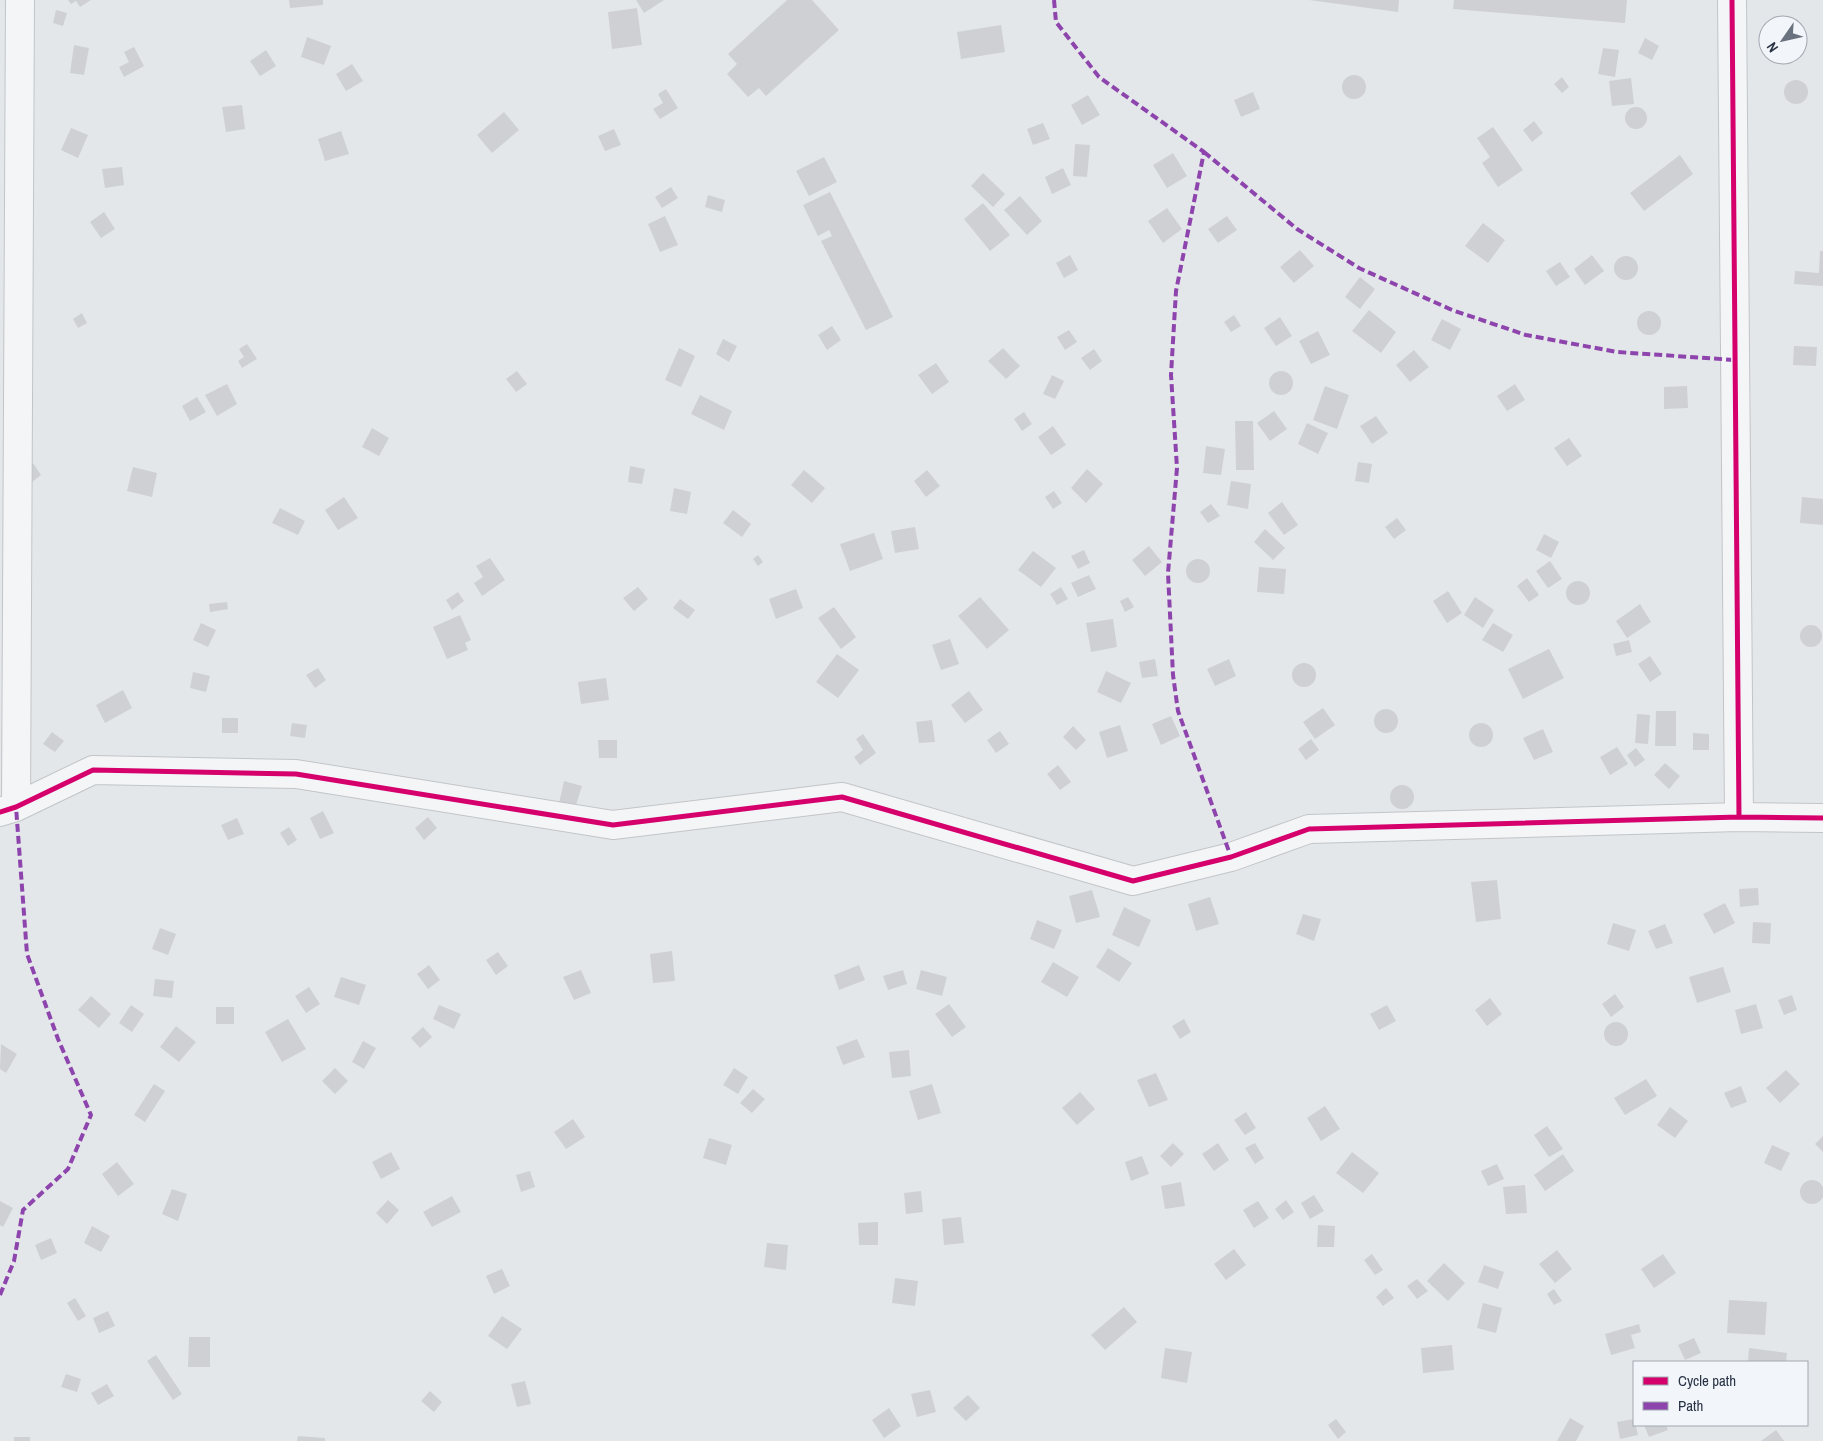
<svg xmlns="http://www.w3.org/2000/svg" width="1823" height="1441" viewBox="0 0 1823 1441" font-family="'Archivo Narrow',sans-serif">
	<rect width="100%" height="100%" fill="#e4e7ea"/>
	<path fill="#ced0d4" d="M68,0H91L80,7L76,1L71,4Z
		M289,0H323V5L290,8Z
		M636,0H664L644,13Z
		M787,0H812L839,30L766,96L759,88L748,97L727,74L737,64L728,54Z
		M1309,0H1399L1398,12Z
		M1454,0H1627L1625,23L1453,9Z
		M637,8L642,45L612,49L608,12Z
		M56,10L67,13L63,26L53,23Z
		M1001,25L1005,52L961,59L957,32Z
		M307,37L331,46L324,65L301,57Z
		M1645,38L1659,46L1652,60L1638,53Z
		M74,45L89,48L84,75L70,73Z
		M134,47L144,66L124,77L119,67L129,62L124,52Z
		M1603,48L1619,50L1615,77L1598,74Z
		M266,50L276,66L260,76L250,61Z
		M352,64L363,81L346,91L336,74Z
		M1342 87a12 12 0 1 1 24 0a12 12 0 1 1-24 0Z
		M1562,77L1569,87L1562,93L1554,84Z
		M1631,78L1634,104L1612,106L1609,81Z
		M1784 92a12 12 0 1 1 24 0a12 12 0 1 1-24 0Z
		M666,89L678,108L660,119L653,109L663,103L658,94Z
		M1253,92L1260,109L1241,117L1234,100Z
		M1088,95L1100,115L1082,125L1071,105Z
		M242,105L245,129L226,132L222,107Z
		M1625 118a11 11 0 1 1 22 0a11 11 0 1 1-22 0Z
		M504,112L519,130L492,153L477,135Z
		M1534,121L1543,133L1532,142L1523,130Z
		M1043,123L1050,139L1033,145L1027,129Z
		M1493,127L1523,170L1498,187L1482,163L1490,157L1477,138Z
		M71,128L88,135L78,158L61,150Z
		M614,129L621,145L605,151L598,136Z
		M341,131L349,154L325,161L318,139Z
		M1075,144L1090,145L1087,177L1073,176Z
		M1173,153L1187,176L1167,188L1153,165Z
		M1680,155L1693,174L1644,211L1630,193Z
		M824,157L837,182L809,196L796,171Z
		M122,167L124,185L105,188L102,169Z
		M1063,168L1071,185L1052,194L1045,177Z
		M983,173L1005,194L993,207L971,186Z
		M671,187L678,198L662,208L655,197Z
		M830,192L893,317L866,330L821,241L832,236L829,230L818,236L803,205Z
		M708,195L725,200L722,212L705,207Z
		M1020,196L1042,221L1027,235L1004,210Z
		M983,203L1010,235L990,251L964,219Z
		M1167,208L1182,229L1163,243L1148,221Z
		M104,212L115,229L101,238L90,222Z
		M665,216L678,245L660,252L648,224Z
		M1227,216L1237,230L1218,243L1208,229Z
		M1483,223L1505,240L1488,263L1465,246Z
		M1300,250L1314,266L1294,283L1280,267Z
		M1820,251H1823V286L1794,284L1795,271L1819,273Z
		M1070,255L1078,270L1064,278L1056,263Z
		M1592,255L1604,271L1585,285L1574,269Z
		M1614 268a12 12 0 1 1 24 0a12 12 0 1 1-24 0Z
		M1560,262L1570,277L1556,286L1546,271Z
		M1360,277L1375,289L1360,309L1345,297Z
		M1369,310L1396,332L1381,353L1352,331Z
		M1637 323a12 12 0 1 1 24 0a12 12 0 1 1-24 0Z
		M82,313L87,323L78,328L73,319Z
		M1234,315L1241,326L1231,332L1224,322Z
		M1280,317L1292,336L1276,346L1264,328Z
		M1442,319L1461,329L1450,350L1431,340Z
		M832,326L841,340L827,350L818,335Z
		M1069,330L1077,342L1065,350L1057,337Z
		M1318,331L1330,355L1311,364L1299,341Z
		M723,339L737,346L729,362L716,354Z
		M247,344L257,359L242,368L238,361L244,357L239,349Z
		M1794,346L1817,347L1816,366L1793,365Z
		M679,348L695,356L681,387L665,380Z
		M1003,348L1020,366L1006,379L988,361Z
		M1094,349L1102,361L1090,370L1081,358Z
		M1414,350L1429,367L1410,382L1396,365Z
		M936,363L949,382L932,394L918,375Z
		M517,371L527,384L516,392L506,379Z
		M1269 383a12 12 0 1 1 24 0a12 12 0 1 1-24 0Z
		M1052,375L1064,381L1055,399L1043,394Z
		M227,384L237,404L217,416L205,395Z
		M1515,384L1525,400L1507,411L1497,396Z
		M1325,386L1349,395L1337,429L1313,420Z
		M1687,386L1688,408L1664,409V387Z
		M700,395L732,411L724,430L691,414Z
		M197,397L206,412L190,421L182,406Z
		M1274,411L1287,429L1270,441L1257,423Z
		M1024,412L1032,424L1022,431L1014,419Z
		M1376,416L1388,433L1372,444L1360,426Z
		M1235,421H1253L1254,470H1236Z
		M1307,423L1328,433L1318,454L1298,444Z
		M1053,426L1066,445L1051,455L1038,437Z
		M372,428L389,438L379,456L362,447Z
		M1569,438L1582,456L1567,466L1554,448Z
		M1206,446L1225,449L1221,475L1203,473Z
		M1358,462L1372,464L1369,483L1355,481Z
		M33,463L41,475L32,482L23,471Z
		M630,466L645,469L642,484L628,482Z
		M133,467L157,473L152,497L127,491Z
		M1087,469L1103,484L1086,503L1071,488Z
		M804,470L825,488L812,503L791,485Z
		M927,470L940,486L926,497L914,481Z
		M1231,481L1251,484L1248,509L1227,505Z
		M674,488L691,492L687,514L670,511Z
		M1054,491L1062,503L1053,509L1045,497Z
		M344,497L358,518L338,530L325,510Z
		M1802,497L1823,499V525L1800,523Z
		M1282,502L1298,525L1284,535L1268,513Z
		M1211,504L1220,516L1208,523L1200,512Z
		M280,508L305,521L298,535L272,523Z
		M733,510L751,524L742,537L723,523Z
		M1397,518L1406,530L1394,539L1385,527Z
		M915,527L919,549L895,553L891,531Z
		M1265,529L1285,548L1273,560L1254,542Z
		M874,533L883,559L850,571L840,544Z
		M1544,534L1559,542L1551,558L1536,550Z
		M1149,546L1162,562L1145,576L1132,560Z
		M1084,550L1090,563L1078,569L1071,556Z
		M1033,551L1056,568L1041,587L1018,570Z
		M758,555L763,562L758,566L753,559Z
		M490,558L505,580L482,596L474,583L483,577L476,566Z
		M1186 571a12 12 0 1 1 24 0a12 12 0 1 1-24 0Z
		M1550,561L1562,579L1548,588L1536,571Z
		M1259,567L1286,569L1284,594L1257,592Z
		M1089,575L1096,589L1078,597L1071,583Z
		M1527,578L1539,595L1529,602L1517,586Z
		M1566 593a12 12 0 1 1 24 0a12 12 0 1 1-24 0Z
		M638,587L648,599L634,611L623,598Z
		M1061,587L1068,599L1057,605L1050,594Z
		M796,589L803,608L776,619L769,599Z
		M1448,591L1462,613L1447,623L1433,601Z
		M458,592L464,601L452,610L446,600Z
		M980,597L1009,630L987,649L958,616Z
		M1128,597L1134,607L1125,612L1120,601Z
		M1475,597L1494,610L1483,628L1464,615Z
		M680,599L695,610L688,619L673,608Z
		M227,602L228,609L210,612L209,604Z
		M1640,604L1651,622L1627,638L1616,621Z
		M834,607L856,637L841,649L818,618Z
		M460,615L471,640L465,643L468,650L447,659L433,627Z
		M1113,619L1117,647L1091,652L1086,623Z
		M201,623L216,630L208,647L193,640Z
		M1493,623L1513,635L1503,652L1482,640Z
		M1800 636a11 11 0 1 1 22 0a11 11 0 1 1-22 0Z
		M950,639L959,664L941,670L932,645Z
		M1629,640L1632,652L1616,656L1613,644Z
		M1549,649L1564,678L1523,699L1508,669Z
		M837,654L859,670L838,698L816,682Z
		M1650,656L1662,674L1650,682L1638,664Z
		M1155,659L1158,676L1142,678L1139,662Z
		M1229,659L1236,676L1215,686L1207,669Z
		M1292 675a12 12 0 1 1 24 0a12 12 0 1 1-24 0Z
		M318,668L326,680L315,688L306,675Z
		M1106,671L1131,683L1121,703L1097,692Z
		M193,672L210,676L206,692L190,688Z
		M606,678L609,700L581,704L578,682Z
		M123,690L132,708L105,723L96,705Z
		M969,691L983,710L965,723L951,705Z
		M1323,708L1335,725L1315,739L1303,722Z
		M1374 721a12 12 0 1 1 24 0a12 12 0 1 1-24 0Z
		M1656,711H1676V746H1655Z
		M1637,714L1650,715L1648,744L1635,743Z
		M1171,716L1180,736L1161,745L1152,724Z
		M222,718H238V733H222Z
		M932,720L935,742L919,743L916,722Z
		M292,723L307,725L305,738L290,736Z
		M1469 735a12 12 0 1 1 24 0a12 12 0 1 1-24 0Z
		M1120,725L1128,751L1107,758L1099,732Z
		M1073,726L1086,740L1076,750L1063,737Z
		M1543,729L1553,752L1534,760L1523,738Z
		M1000,731L1009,744L996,753L987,740Z
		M52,732L64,741L55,752L43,744Z
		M1693,733L1709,734V750H1693Z
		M863,734L876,753L860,765L854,757L863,750L856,739Z
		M1311,739L1319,750L1306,760L1298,749Z
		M598,740H617V758H599Z
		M1617,747L1628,764L1610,775L1600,757Z
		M1636,748L1645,760L1635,767L1627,755Z
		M1665,763L1680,776L1669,789L1654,775Z
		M1058,765L1071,782L1060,790L1047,774Z
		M564,781L582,786L575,808L559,803Z
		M1390 797a12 12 0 1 1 24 0a12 12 0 1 1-24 0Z
		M323,811L334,833L320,839L310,818Z
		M428,817L437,828L424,840L415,828Z
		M237,818L244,834L228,840L221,825Z
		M289,827L297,840L288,846L280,833Z
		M1497,880L1501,919L1476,922L1471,882Z
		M1758,888L1759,905L1740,907L1739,889Z
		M1092,890L1100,917L1076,923L1069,896Z
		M1210,897L1219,924L1196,931L1188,904Z
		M1725,903L1735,923L1714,934L1703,914Z
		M1124,907L1151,920L1139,947L1112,935Z
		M1303,914L1321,919L1314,941L1296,934Z
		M1037,920L1062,930L1054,949L1030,939Z
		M1753,922L1771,923L1770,944L1752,943Z
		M1613,923L1636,930L1629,951L1607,944Z
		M1665,924L1673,943L1656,949L1648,931Z
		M160,928L176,934L168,955L152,949Z
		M1108,948L1132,963L1119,982L1096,967Z
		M672,951L675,981L653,983L650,954Z
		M498,952L508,966L496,975L486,960Z
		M1053,962L1079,977L1067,997L1041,982Z
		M429,965L440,980L428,989L417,974Z
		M859,965L865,980L839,990L834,975Z
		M1723,967L1731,992L1697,1003L1689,977Z
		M581,970L591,993L574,1000L563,977Z
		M903,970L907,984L888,990L883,976Z
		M921,970L947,977L942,996L916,989Z
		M341,977L366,985L359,1005L334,997Z
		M155,979L174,981L172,998L153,996Z
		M309,987L320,1004L306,1013L295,996Z
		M1615,994L1624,1007L1611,1017L1602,1004Z
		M1792,995L1797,1010L1784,1015L1778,1000Z
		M91,996L111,1014L99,1028L78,1010Z
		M1490,998L1502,1014L1487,1026L1475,1010Z
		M949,1004L966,1027L952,1037L935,1014Z
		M1756,1004L1763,1028L1741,1034L1735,1010Z
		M131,1005L144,1014L132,1032L119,1023Z
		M439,1005L461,1014L454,1029L433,1019Z
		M1387,1005L1396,1021L1379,1030L1370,1014Z
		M216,1007H234V1024H216Z
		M288,1019L306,1049L282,1062L265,1032Z
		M1184,1019L1191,1032L1180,1039L1172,1026Z
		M1604 1034a12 12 0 1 1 24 0a12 12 0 1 1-24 0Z
		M176,1026L196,1042L179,1062L160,1047Z
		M423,1027L432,1037L420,1048L411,1038Z
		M857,1039L865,1057L843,1065L836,1047Z
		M363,1041L376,1048L364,1069L352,1062Z
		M1,1044L17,1054L6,1073L0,1069Z
		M909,1050L911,1076L892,1078L889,1052Z
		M335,1068L348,1081L335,1094L322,1081Z
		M734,1068L748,1077L738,1094L723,1085Z
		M1786,1070L1800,1084L1780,1103L1766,1088Z
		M1156,1073L1168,1100L1149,1107L1137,1080Z
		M1646,1079L1657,1096L1625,1115L1614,1098Z
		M154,1084L165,1091L145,1122L134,1115Z
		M932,1084L941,1113L918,1120L909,1091Z
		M1741,1086L1747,1102L1731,1108L1724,1093Z
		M753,1089L765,1099L752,1113L740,1103Z
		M1080,1092L1095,1109L1077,1125L1062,1108Z
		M1325,1106L1340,1129L1321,1141L1307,1118Z
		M1670,1107L1688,1121L1675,1138L1657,1125Z
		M1246,1112L1256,1128L1245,1135L1234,1120Z
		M573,1119L585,1137L566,1149L554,1132Z
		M1547,1126L1563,1149L1549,1157L1534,1135Z
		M1823,1136V1152L1815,1144Z
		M709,1138L732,1145L726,1165L703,1158Z
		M1173,1143L1184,1154L1171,1167L1160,1156Z
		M1218,1143L1229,1160L1214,1171L1202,1154Z
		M1255,1143L1264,1158L1255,1164L1245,1148Z
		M1772,1145L1790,1153L1781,1171L1764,1163Z
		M391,1152L400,1169L381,1179L372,1162Z
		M1352,1152L1379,1173L1363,1193L1336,1173Z
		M1563,1154L1574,1171L1545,1191L1534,1175Z
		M1142,1156L1149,1174L1131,1181L1125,1162Z
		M117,1162L134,1184L118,1196L102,1174Z
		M1497,1164L1504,1179L1488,1186L1481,1171Z
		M530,1171L535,1187L521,1192L516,1175Z
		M1800 1192a12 12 0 1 1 24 0a12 12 0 1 1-24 0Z
		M1181,1182L1185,1206L1165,1209L1161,1186Z
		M1525,1185L1527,1213L1506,1214L1503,1187Z
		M172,1189L187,1194L178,1221L162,1214Z
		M921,1191L923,1212L906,1214L904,1193Z
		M1314,1195L1324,1211L1310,1219L1301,1203Z
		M452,1196L461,1212L432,1227L423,1212Z
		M388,1200L399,1210L387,1224L376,1213Z
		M1286,1200L1294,1212L1283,1220L1275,1209Z
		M0,1201L13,1208L3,1227L0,1225Z
		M1258,1201L1269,1218L1254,1228L1243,1210Z
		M961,1217L964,1243L944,1245L942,1219Z
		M878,1222V1245H859L858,1223Z
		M1318,1225L1335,1226L1334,1247H1317Z
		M92,1226L110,1236L101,1252L84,1243Z
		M51,1238L57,1253L41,1260L35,1245Z
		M767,1243L788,1245L786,1270L764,1267Z
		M1234,1249L1246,1265L1226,1280L1214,1264Z
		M1557,1250L1572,1269L1555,1283L1539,1264Z
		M1372,1254L1383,1270L1375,1275L1364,1260Z
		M1663,1254L1676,1273L1654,1288L1641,1269Z
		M1444,1263L1465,1283L1448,1301L1427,1281Z
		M1484,1265L1504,1272L1498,1289L1478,1282Z
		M502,1269L510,1286L494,1294L486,1276Z
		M895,1278L918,1281L915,1306L892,1303Z
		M1417,1279L1428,1291L1417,1299L1407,1286Z
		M1386,1288L1394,1298L1383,1306L1376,1297Z
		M1554,1289L1562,1301L1554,1305L1547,1294Z
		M75,1298L86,1316L78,1321L67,1303Z
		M1729,1300L1767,1302L1765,1335L1727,1333Z
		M1483,1303L1502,1308L1496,1333L1477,1328Z
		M1124,1307L1137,1322L1105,1350L1091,1335Z
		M108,1311L115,1326L99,1333L93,1318Z
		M502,1316L522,1329L507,1349L488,1336Z
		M1639,1324L1641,1332L1631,1335L1635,1348L1611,1355L1605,1334Z
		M189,1337H210V1367H188Z
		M1694,1338L1701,1353L1685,1360L1678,1345Z
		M1452,1345L1454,1370L1423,1373L1421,1348Z
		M1165,1348L1192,1352L1187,1383L1161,1378Z
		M1749,1348L1787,1353L1786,1362H1748Z
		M156,1355L182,1394L173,1400L147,1361Z
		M66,1374L81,1379L77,1392L61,1387Z
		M525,1381L531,1404L517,1407L511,1384Z
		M107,1384L114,1396L98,1405L91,1393Z
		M930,1390L936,1412L917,1417L911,1394Z
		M430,1391L442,1402L434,1412L421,1401Z
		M968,1395L980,1408L966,1421L953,1408Z
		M889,1408L901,1426L884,1438L872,1420Z
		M1570,1418L1584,1426L1576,1441H1557Z
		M1336,1419L1346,1432L1338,1439L1328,1425Z
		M1634,1419L1638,1435L1620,1439L1617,1422Z
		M1644,1425H1666L1668,1430L1649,1437Z
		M1776,1430L1784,1441H1761Z
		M298,1436L325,1438V1441H297Z
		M14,1437H30V1441H14Z"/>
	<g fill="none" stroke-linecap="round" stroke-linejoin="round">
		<g stroke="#c2c5c8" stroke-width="30">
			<path id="street" d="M1732,0L1739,817
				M16,807L20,0
				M0,812L16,807L93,770L296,774L613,825L842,797L1133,881L1231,857L1309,829L1739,817L1823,818"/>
		</g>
		<use href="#street" stroke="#f3f5f6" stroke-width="28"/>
		<path stroke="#8e44ad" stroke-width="4" stroke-dasharray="8 4" stroke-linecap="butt" d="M1054,0L1056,22L1099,77L1204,152L1176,291L1171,375L1177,468L1168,573L1173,675L1178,711L1231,857
			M1204,152L1297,229L1359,268L1452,310L1526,335L1617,352L1735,360
			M0,1295L14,1261L23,1210L68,1169L91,1115L58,1039L27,954L16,807"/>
		<g stroke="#f2f5f9" stroke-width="8">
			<path id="cycleway" d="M1732,0L1739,817
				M0,812L16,807L93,770L296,774L613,825L842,797L1133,881L1231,857L1309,829L1739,817L1823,818"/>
		</g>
		<use href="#cycleway" stroke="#d6006c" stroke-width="5"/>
	</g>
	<rect x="1633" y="1361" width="175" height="65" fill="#f2f5f9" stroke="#a1a7b1"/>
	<rect x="1643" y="1377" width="25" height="8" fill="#d6006c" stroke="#a1a7b1"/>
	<text x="1678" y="1386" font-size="15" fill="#283245">Cycle path</text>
	<rect x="1643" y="1402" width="25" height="8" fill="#8e44ad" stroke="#a1a7b1"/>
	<text x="1678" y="1411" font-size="15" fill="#283245">Path</text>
	<g transform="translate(1783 40) rotate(236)"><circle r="24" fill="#f2f5f9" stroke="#a1a7b1"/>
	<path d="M0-4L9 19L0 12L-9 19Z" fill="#6a717f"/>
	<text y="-8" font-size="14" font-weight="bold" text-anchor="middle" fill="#283245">N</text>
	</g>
</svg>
